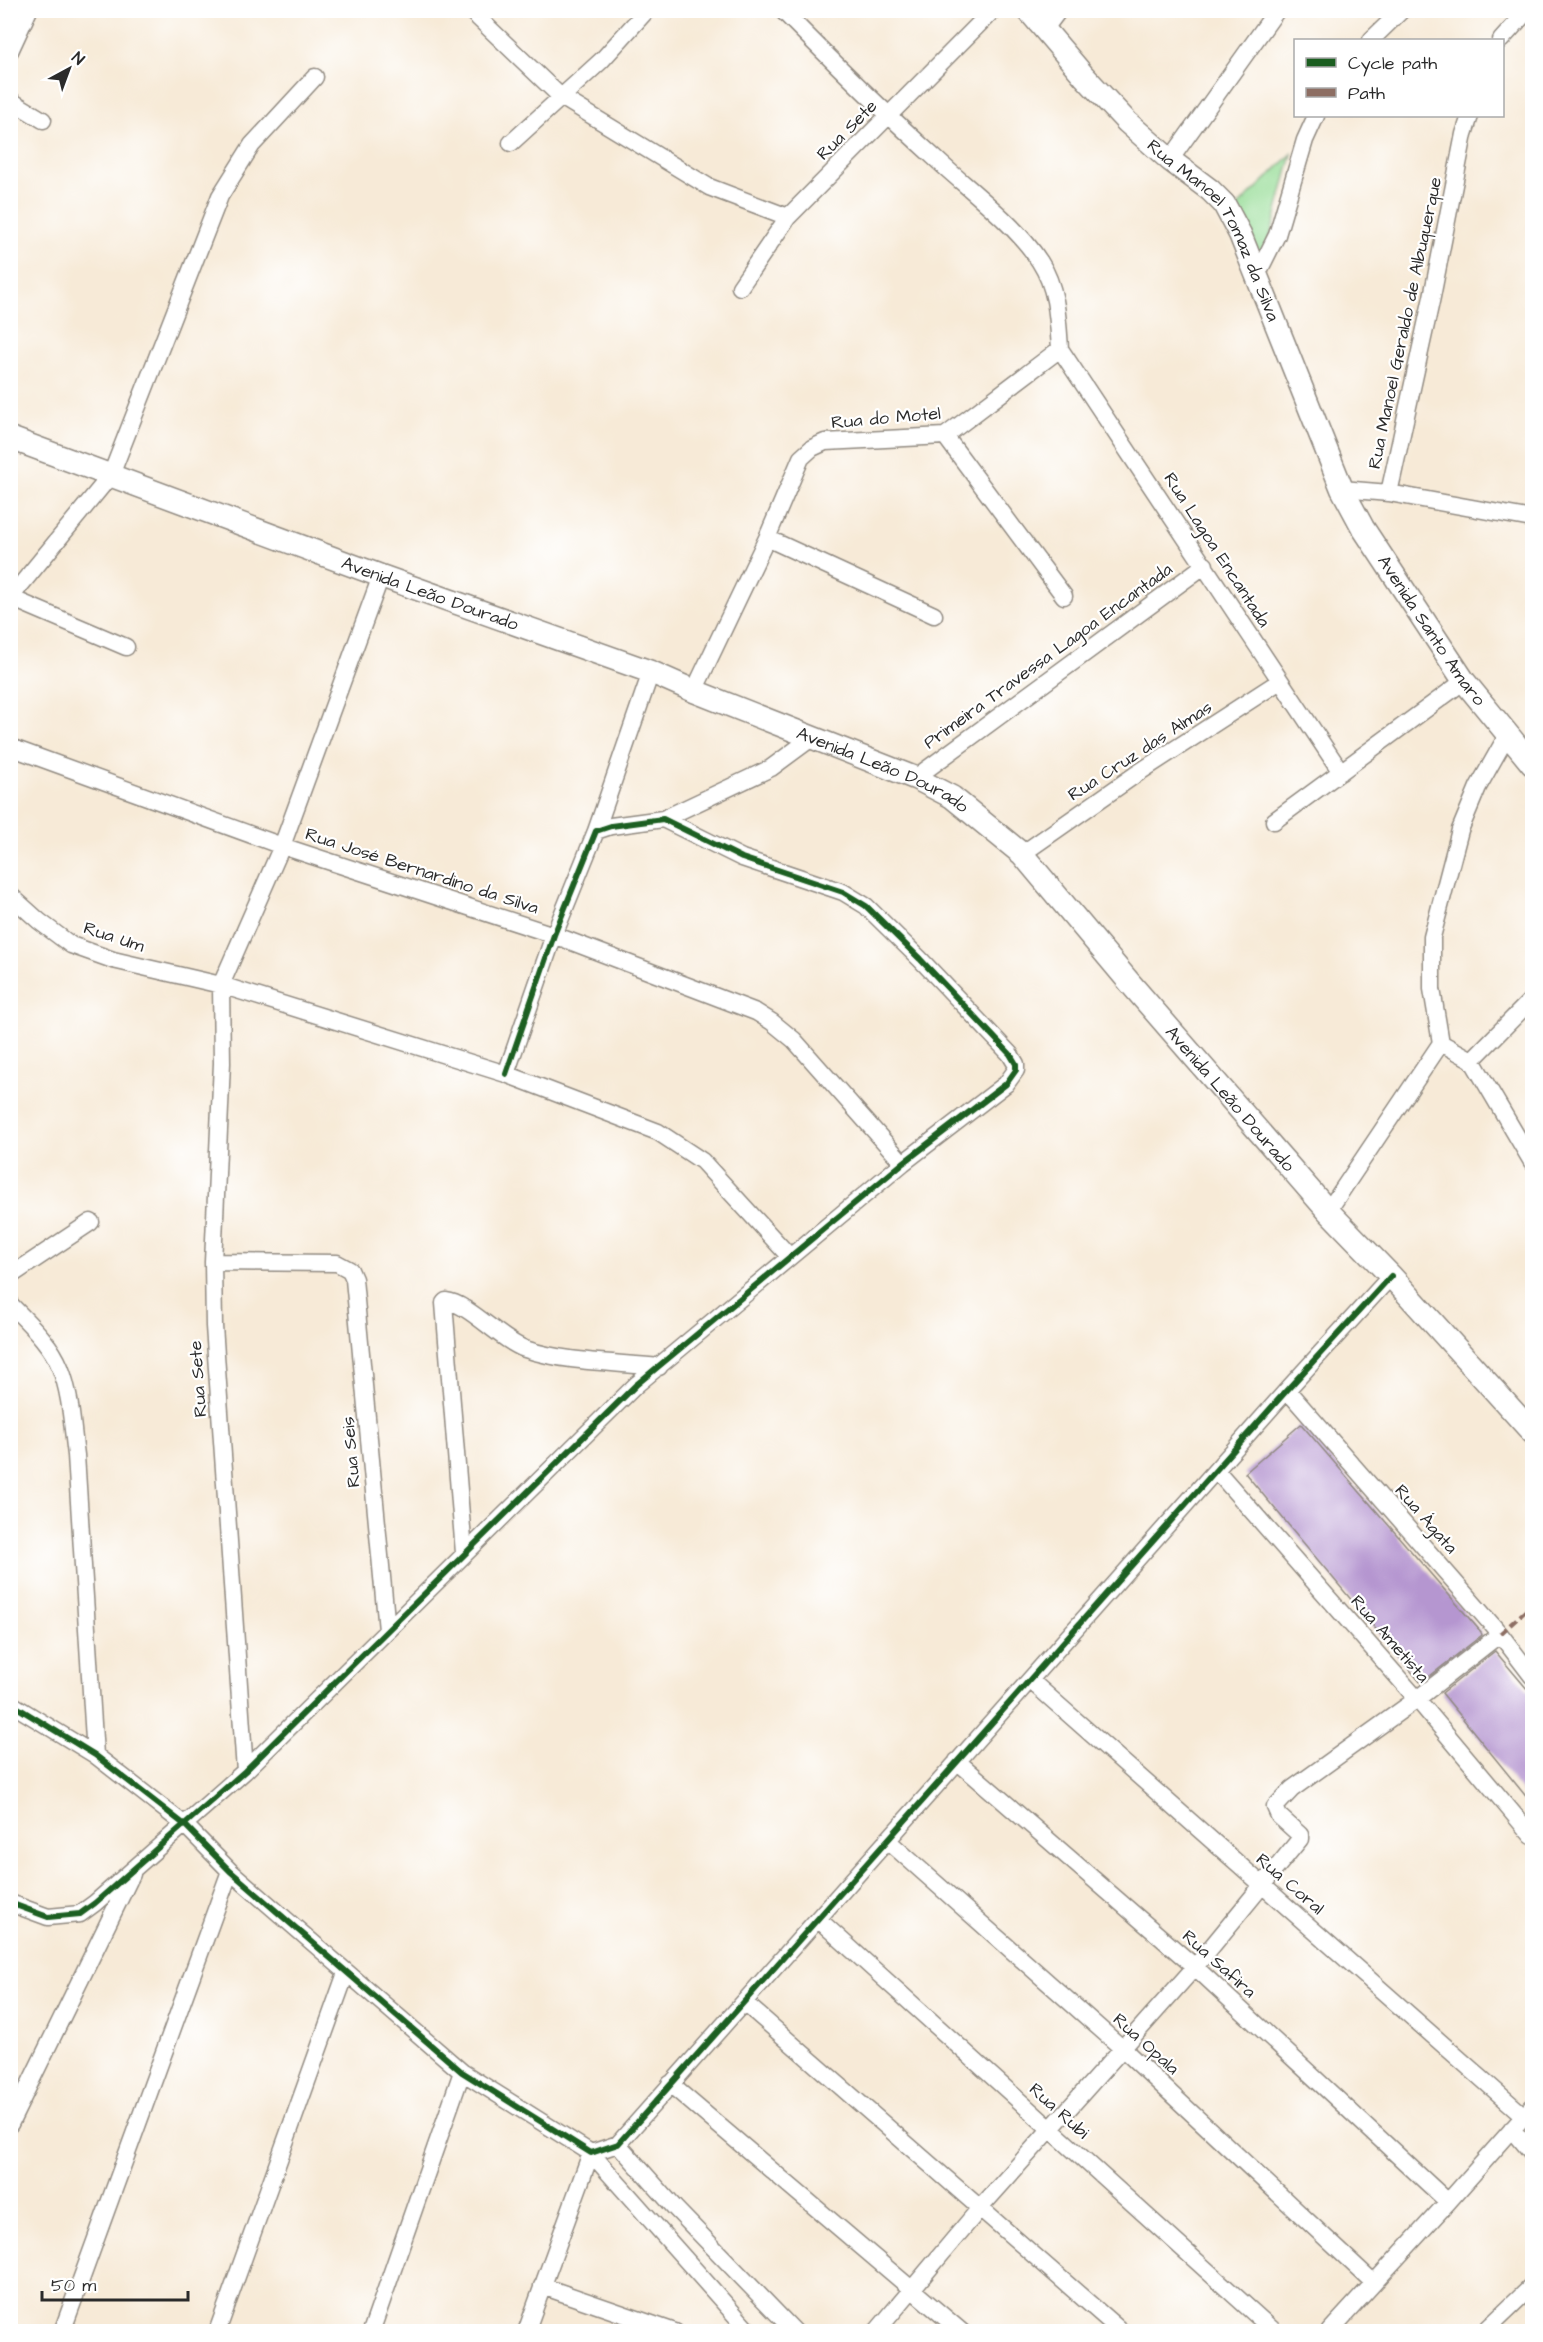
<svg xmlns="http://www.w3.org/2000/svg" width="1543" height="2342" viewBox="0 0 1543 2342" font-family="'Architects Daughter',sans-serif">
	<rect width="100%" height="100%" fill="#fff"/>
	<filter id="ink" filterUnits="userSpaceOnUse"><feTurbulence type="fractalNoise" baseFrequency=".0167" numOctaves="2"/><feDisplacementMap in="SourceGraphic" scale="12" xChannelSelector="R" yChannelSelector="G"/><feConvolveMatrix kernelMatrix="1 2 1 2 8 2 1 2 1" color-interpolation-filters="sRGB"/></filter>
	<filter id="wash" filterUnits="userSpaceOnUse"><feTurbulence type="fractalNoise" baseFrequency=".008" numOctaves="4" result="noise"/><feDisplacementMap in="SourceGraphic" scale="24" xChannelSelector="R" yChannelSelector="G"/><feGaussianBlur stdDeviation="1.35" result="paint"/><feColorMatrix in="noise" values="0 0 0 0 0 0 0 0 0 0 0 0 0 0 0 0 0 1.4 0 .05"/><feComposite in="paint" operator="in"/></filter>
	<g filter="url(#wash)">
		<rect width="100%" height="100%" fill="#f7ead7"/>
		<path fill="#97dd97" stroke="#618461" stroke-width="1.5" d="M1292,154L1263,264L1231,213Z"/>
		<g id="blocks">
			<path fill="#b596d0" d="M1301,1424L1481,1632L1482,1635L1421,1683L1245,1473Z
				M1495,1651L1533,1696V1805L1442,1693Z"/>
		</g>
	</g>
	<g filter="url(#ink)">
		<use href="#blocks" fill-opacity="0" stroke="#918a81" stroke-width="1.5"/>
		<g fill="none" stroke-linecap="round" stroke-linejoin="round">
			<g stroke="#918a81" stroke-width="19">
				<path id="street" d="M470,10L561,97L709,187L788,217
					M782,10C832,61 883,111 936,159C968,189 1017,225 1040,262C1057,288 1058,319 1060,349L1341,772
					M1044,30L1059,10
					M1371,40L1402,10
					M1501,40L1528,10
					M10,51L29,10
					M10,100L43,120
					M511,143L602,60L647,10
					M1170,160L1277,10
					M1257,275L1277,235L1305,140L1316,116
					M740,287L788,217L993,10
					M945,436L1064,596
					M1342,489L1389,493L1432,297L1464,134L1470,116
					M1389,493L1532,519
					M767,538L934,615
					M10,598L111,475L220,196L252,145L315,77
					M11,598L126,647
					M694,691L767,538L801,458L812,448L825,442L945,436L1060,349
					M10,747L282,846L554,935L756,1012L772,1022L794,1040L903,1163
					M915,778L1205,565
					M663,819L771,768L813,737
					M1274,821L1464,681
					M596,831L651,672
					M1022,854L1135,775L1280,681
					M10,895L39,921L71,945L113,960L221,985L506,1074L658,1132L702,1161L790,1257
					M1441,1043L1432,989V937L1460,830L1478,787L1508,734
					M1472,1060L1532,1162
					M1472,1060L1532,999
					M1328,1211L1441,1043L1472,1060
					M213,1262L337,1263L350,1270L354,1279L387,1630
					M10,1276L91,1222
					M10,1304C28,1323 50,1342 60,1367C71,1394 72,1426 76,1455L95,1755
					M1287,1390L1500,1634L1532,1676
					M1216,1470L1417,1699L1532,1836
					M464,1553L444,1303L446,1301C468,1303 500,1340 525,1349C567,1363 615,1362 659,1367
					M1030,1680L1524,2116
					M10,1703L95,1755L185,1825L230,1871L462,2072L591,2153L618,2144L1287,1390L1391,1276
					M957,1761L1195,1967L1448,2202
					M245,1771L214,1326L213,1262L222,1063L221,985L282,846L381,576
					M887,1840L1123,2049L1374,2283
					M10,1903L48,1917L80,1914L95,1903L245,1771L636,1385L903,1163L1006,1084L1016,1070V1064L1010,1054L920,959L866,906L843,892L742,858L663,819L611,826L596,831L554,935L506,1074
					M818,1919L1275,2332
					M745,2003L1122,2332
					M670,2084L962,2332
					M10,2124L132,1874
					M1512,2129L1532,2153
					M618,2144L675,2208L795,2332
					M542,2286L675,2332
					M1486,2330L1532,2286
					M62,2332L230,1871
					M217,2332L346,1973
					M371,2332L462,2072
					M526,2332L591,2153L750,2332
					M876,2332L981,2207L1195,1967L1300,1839V1835L1279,1816L1275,1807L1292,1789L1417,1699L1500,1634
					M1329,2332L1448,2202L1532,2107"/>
			</g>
			<g stroke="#918a81" stroke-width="25">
				<g id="secondary">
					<path id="s1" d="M1028,10L1084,76L1127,122L1170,160L1210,190L1224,204L1240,234L1342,489L1363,528L1464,681L1532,764"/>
					<path id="s2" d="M10,438L381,576L651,672L694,691L915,778L952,797L1022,854L1130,983L1328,1211L1391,1276L1532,1432"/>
				</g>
			</g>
			<use href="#street" stroke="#fff" stroke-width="16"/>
			<use href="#secondary" stroke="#fff" stroke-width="22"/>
			<path stroke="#8d6e63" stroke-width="4.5" stroke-dasharray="9 4.5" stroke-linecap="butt" d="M1500,1634L1532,1605"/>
			<g stroke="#fff" stroke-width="10">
				<path id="cycleway" d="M10,1703L95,1755L185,1825L230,1871L462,2072L591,2153L618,2144L1287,1390L1391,1276
					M10,1903L48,1917L80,1914L95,1903L245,1771L636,1385L903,1163L1006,1084L1016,1070V1064L1010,1054L920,959L866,906L843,892L742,858L663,819L611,826L596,831L554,935L506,1074"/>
			</g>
			<use href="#cycleway" stroke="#1b5e20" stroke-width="6"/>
		</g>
	</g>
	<g text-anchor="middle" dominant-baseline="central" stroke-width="4.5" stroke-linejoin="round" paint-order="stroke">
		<g font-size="18" fill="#2b2b2b" stroke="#fff">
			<text transform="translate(847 130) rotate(-45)">Rua Sete</text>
			<text stroke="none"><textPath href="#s1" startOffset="292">Rua Manoel Tomaz da Silva</textPath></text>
			<text transform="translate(1405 323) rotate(-78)">Rua Manoel Geraldo de Albuquerque</text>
			<text transform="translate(886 418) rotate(-5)">Rua do Motel</text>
			<text transform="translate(1217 550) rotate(57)">Rua Lagoa Encantada</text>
			<text stroke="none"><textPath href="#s2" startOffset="448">Avenida Leão Dourado</textPath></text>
			<text stroke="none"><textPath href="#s1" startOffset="753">Avenida Santo Amaro</textPath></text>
			<text transform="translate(1048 656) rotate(-36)">Primeira Travessa Lagoa Encantada</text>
			<text transform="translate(1140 751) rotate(-33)">Rua Cruz das Almas</text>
			<text stroke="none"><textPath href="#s2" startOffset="934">Avenida Leão Dourado</textPath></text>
			<text transform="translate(422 871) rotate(18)">Rua José Bernardino da Silva</text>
			<text transform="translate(114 937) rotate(18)">Rua Um</text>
			<text stroke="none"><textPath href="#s2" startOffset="1420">Avenida Leão Dourado</textPath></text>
			<text transform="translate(198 1379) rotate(-94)">Rua Sete</text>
			<text transform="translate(351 1452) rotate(-95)">Rua Seis</text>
			<text transform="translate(1426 1519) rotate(49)">Rua Ágata</text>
			<text transform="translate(1390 1639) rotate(49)">Rua Ametista</text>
			<text transform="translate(1290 1884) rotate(41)">Rua Coral</text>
			<text transform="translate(1219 1964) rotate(42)">Rua Safira</text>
			<text transform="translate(1146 2044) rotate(42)">Rua Opala</text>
			<text transform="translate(1059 2111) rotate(42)">Rua Rubi</text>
		</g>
	</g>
	<rect width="1543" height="2342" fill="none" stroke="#fff" stroke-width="36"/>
	<rect x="1294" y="39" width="210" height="78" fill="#ffffff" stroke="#aaaaaa" stroke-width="1.5"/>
	<rect x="1306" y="58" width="30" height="9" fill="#1b5e20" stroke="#aaaaaa" stroke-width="1.5"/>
	<text x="1348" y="69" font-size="18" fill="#2b2b2b">Cycle path</text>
	<rect x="1306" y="88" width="30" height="9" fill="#8d6e63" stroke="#aaaaaa" stroke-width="1.5"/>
	<text x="1348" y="99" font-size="18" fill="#2b2b2b">Path</text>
	<g transform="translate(69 69) rotate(41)" stroke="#ffffff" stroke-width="4.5" paint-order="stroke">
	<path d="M0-4.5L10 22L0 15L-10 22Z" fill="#2b2b2b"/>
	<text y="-9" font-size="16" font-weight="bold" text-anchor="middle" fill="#2b2b2b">N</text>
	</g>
	<path d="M42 2291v9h146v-9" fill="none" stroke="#2b2b2b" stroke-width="3"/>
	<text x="51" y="2291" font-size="18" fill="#2b2b2b" stroke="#ffffff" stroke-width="4.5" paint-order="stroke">50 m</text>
</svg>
